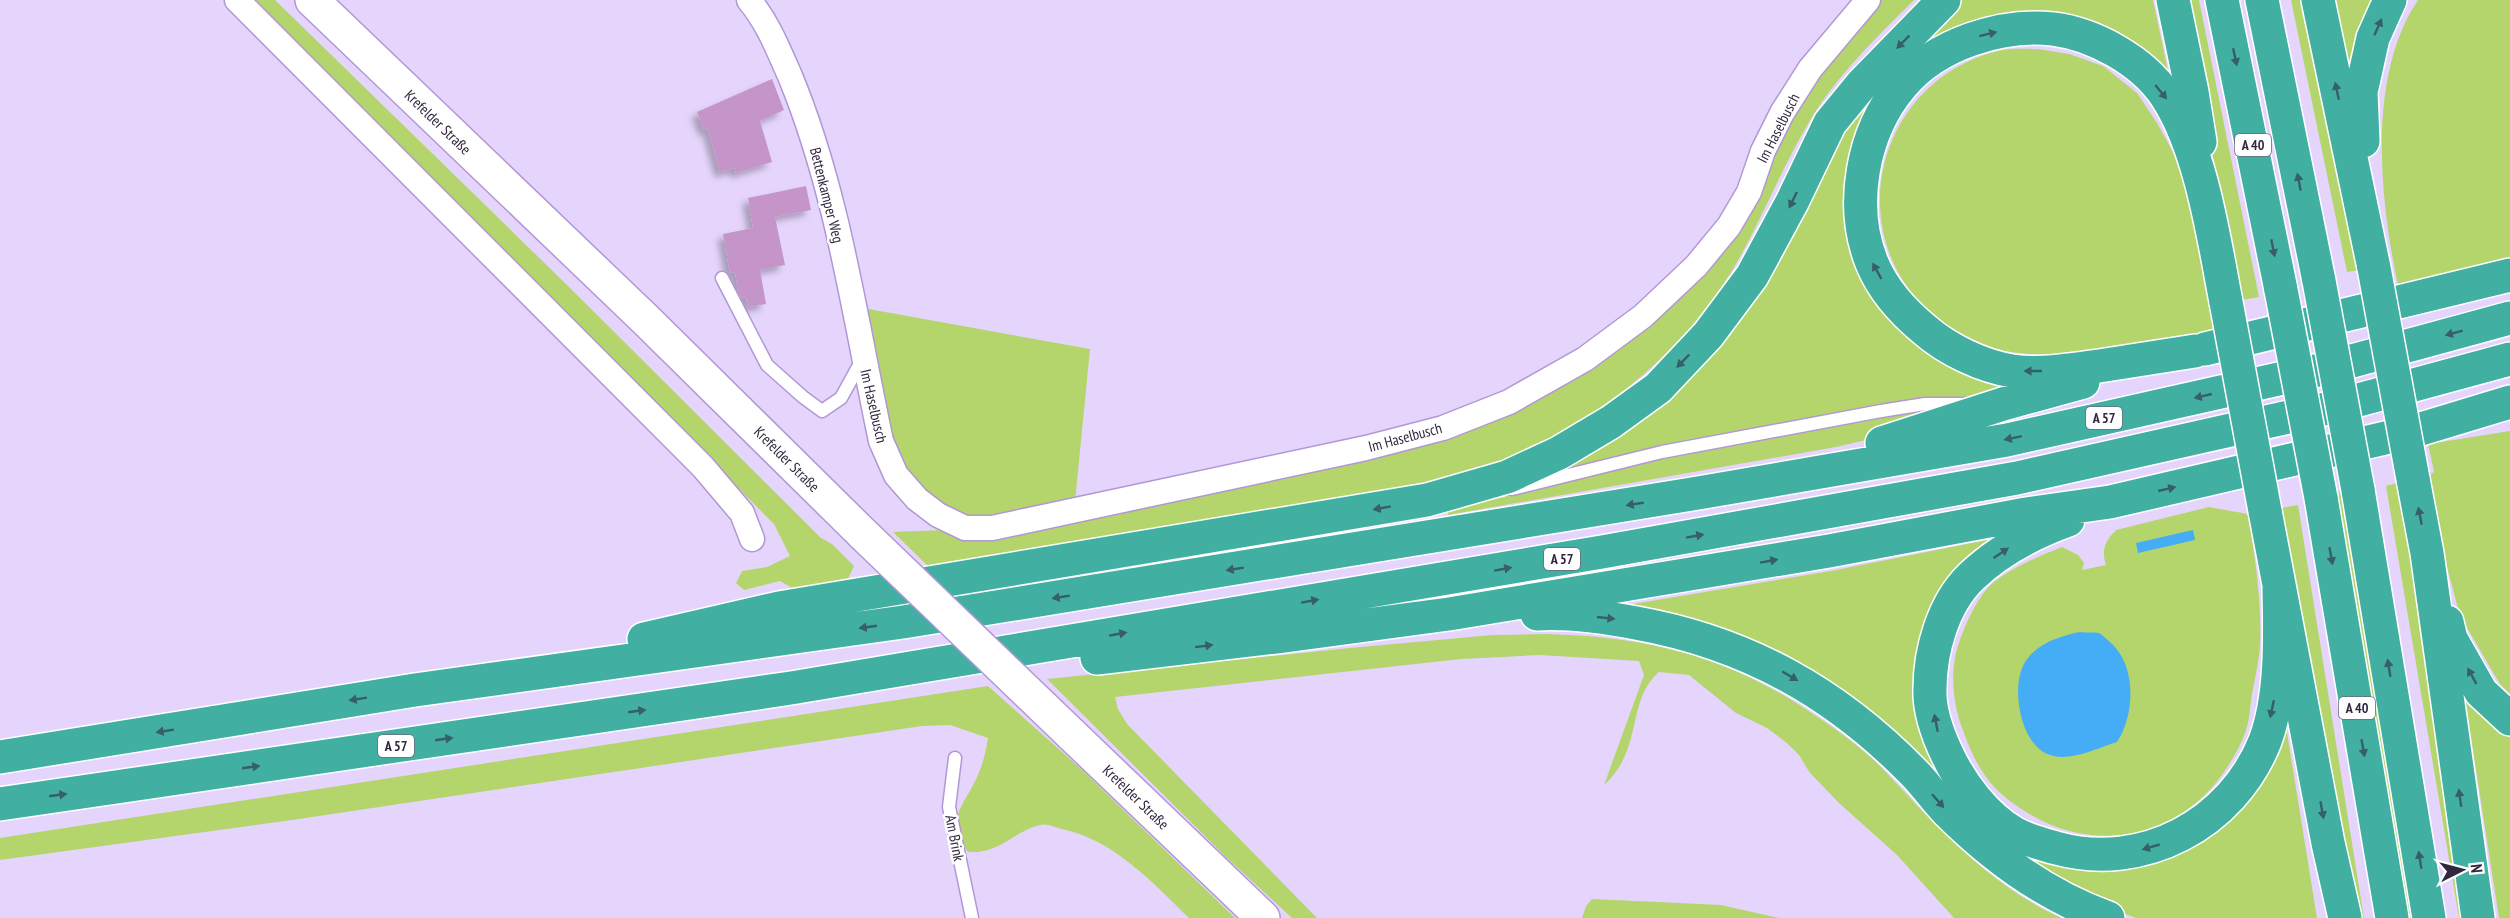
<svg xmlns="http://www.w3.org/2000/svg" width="2510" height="918" viewBox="0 0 2510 918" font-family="'PT Sans Narrow',sans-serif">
	<defs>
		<filter id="shadow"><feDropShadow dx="-5.5" dy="5.5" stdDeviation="3" flood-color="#0004"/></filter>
	</defs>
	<rect width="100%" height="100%" fill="#e5d5fc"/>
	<path fill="#b4d56c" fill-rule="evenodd" d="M248,0H275L567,285L821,538L832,544L854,566L847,581L794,589L780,581L744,590L736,583L742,571L767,567L790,556L774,524L544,293L413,158Z
		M1876,0H1914C1876,38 1835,77 1808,124C1780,171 1761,222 1733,269C1678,360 1588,429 1489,465C1448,480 1404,487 1361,496L931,569L893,532L943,530L1477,424L1688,283L1807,80Z
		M1958,0H2153L2171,85L2163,77L1992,26L1874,111L1866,268L1998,384L1999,397L1895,433L1836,447L1448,515V507L1506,497L1504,486L1665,392L1839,128Z
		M2181,0H2199L2259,297L2242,300Z
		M2291,0H2307L2360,270L2347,272Z
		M2334,0H2382L2352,82Z
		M2418,0H2510V260L2399,290C2380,203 2366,77 2418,0Z
		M2038,49L2069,54L2103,66L2137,93L2157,123L2178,161L2191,200L2217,336C2152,344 2070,363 2005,351C1990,348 1973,340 1959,332C1834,263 1864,81 2002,50C2013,48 2026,49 2038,49Z
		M863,308L1090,349L1075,502L990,520H965L920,494L887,440Z
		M2510,431V694L2500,684L2460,616L2447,567L2429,475L2434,472L2428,444Z
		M2400,482L2467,918H2459L2386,486Z
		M2343,491L2414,918H2406L2334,493Z
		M2298,505L2364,918H2356L2280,508Z
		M2209,507L2248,514C2255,555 2262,604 2260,645C2259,661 2255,678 2252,694C2250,706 2250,719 2246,730C2242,743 2235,755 2228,766C2185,835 2101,856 2031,815C2016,806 2000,795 1989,781C1978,767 1970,750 1964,733C1954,709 1950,679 1956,653C1961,633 1977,595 1994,582C2013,567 2039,556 2062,547L2078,555L2084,563L2082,570L2106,565C2101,550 2105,541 2116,530ZM2025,662L2039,748C2017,718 2015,698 2025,662Z
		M1997,538L1922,691L1990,824L2157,857L2284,714L2317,918H2136L2083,899L2060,889L1881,731L1609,608L1831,571Z
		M1547,634C1649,637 1728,656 1813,714C1837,730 1861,747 1881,767C1935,824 1989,886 2062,918H1954L1897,855L1839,803L1810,773L1799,755L1787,743L1767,728L1736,713L1689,675L1659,672C1626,700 1644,749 1604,785L1644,675L1639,661L1540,655L1461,659L1115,697L1118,709L1127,724L1317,918H1292L1228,859L1047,679L1350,648L1492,635Z
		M988,686L1080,768L1235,918H1189C1152,882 1114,840 1062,829C1055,827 1046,823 1040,825C1012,832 1000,854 968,852C944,817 964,807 978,775C983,763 986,751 988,738L950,725L922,726L292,820L0,860V838Z
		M2463,686L2510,733V918H2499Z
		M1592,899L1721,905L1779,918H1582L1586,906Z"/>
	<path fill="#45acf6" d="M2193,530L2195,540L2138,553L2136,543Z
		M2080,632C2085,633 2094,632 2099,633C2103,635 2107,640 2110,642C2137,665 2135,715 2117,742C2098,748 2070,762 2050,755C2020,746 2010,686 2025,662C2037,643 2060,636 2080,632Z"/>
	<path fill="#c594c9" filter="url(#shadow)" d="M772,79L784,110L760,121L772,162L736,173L735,168L720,172L708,129L704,130L697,112Z
		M806,186L811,210L775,217L785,265L760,270L766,304L748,307L746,297L741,298L738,291L735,272L730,273L723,234L753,228L748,198Z"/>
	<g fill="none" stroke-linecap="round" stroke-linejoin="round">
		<g stroke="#b297d5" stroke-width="15">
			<path id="lane" d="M722,278L767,365L803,397L822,411L841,398L862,360
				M1512,489L1662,452L1881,411L1925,404H1966
				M955,758L949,807L972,918"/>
		</g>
		<g stroke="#b297d5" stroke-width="27">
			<path id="street" d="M237,0L703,467L742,513L752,539
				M749,0C768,23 778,49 790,76C838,192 855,319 881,441L896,475L917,499L938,515L965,528H992L1366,448L1443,428L1509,402L1585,359L1643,316L1696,266L1729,226L1749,192L1763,151L1782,113L1810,69L1868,0"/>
		</g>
		<g stroke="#b297d5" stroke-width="36">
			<path id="secondary" d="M312,0L645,319L863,534
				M1071,734L1263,918"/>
		</g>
		<g stroke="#fff" stroke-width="36">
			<path id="highway" d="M2173,0L2192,92L2200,142
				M2222,0L2281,290
				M2262,0L2319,281
				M2318,0L2374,268
				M2363,141L2361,92L2373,38L2390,0
				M2205,349L2510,275
				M2195,351C2163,356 2131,361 2099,366C2071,370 2041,375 2012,371C1982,366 1948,350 1925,330C1903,312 1883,290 1872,263C1849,206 1862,132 1902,85C1936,44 2002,23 2053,29C2094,34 2143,61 2166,96C2201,149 2214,239 2226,302
				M1882,443L2003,404L2083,382
				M2413,479L2427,553L2478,918
				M2358,490L2429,918
				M2321,498L2392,918
				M2265,511L2328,843L2345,918
				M2068,520C2032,533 1999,550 1971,577C1943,604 1930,651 1930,689C1929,712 1938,735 1947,754C1961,784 1985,816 2014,833C2026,840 2042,844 2056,848C2143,872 2232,824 2265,741C2282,696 2280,635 2279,588
				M1537,614C1570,612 1604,617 1636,623C1747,643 1836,693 1914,773C1926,785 1935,799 1947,811C1993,857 2046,896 2108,918
				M2447,622L2451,639L2481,692L2510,719
				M644,639L779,608L1427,500L1507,477L1559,453L1611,422L1658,388L1708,335L1752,276L1792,202L1830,123L1862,84L1944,0
				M1097,658L1276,637L1449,614L1829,551L2026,514L2110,502L2411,432L2510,402
				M0,757L415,690L903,622L1692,494L2007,440L2319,370L2510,318
				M0,804L791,688L1602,552L2017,478L2329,408L2510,359"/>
		</g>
		<use href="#lane" stroke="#fff" stroke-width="12"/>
		<use href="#street" stroke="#fff" stroke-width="24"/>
		<use href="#secondary" stroke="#fff" stroke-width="33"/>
		<use href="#highway" stroke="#41b0a3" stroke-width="33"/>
		<g stroke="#b297d5" stroke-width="36" stroke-linecap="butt">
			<path id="secondary-bridge" d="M863,534L1071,734"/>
		</g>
		<g stroke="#fff" stroke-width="36" stroke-linecap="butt">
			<path id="highway-bridge" d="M2374,268L2413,479
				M2319,281L2358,490
				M2281,290L2321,498
				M2226,302L2265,511"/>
		</g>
		<use href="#secondary-bridge" stroke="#fff" stroke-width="33"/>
		<use href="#highway-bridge" stroke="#41b0a3" stroke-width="33"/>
	</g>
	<defs><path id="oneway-solid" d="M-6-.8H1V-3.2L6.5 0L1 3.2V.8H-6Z" transform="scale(1.5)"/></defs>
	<g fill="#385e67">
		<use href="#oneway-solid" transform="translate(2378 27) rotate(-66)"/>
		<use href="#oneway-solid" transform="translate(1988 34) rotate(-14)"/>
		<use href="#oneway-solid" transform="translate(1903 42) rotate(135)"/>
		<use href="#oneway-solid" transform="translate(2235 57) rotate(78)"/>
		<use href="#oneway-solid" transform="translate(2337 91) rotate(-102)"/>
		<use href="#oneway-solid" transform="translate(2161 92) rotate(51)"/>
		<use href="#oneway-solid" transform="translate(2299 182) rotate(-101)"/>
		<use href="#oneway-solid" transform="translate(1793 200) rotate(116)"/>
		<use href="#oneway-solid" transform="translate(2273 248) rotate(79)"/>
		<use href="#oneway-solid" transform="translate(1877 271) rotate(-119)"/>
		<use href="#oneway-solid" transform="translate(2454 333) rotate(165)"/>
		<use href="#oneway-solid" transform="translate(1683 361) rotate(134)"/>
		<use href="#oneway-solid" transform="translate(2033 371) rotate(-180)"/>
		<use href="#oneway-solid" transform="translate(2203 396) rotate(167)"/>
		<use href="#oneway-solid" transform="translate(2013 438) rotate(168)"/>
		<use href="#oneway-solid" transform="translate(2167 489) rotate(-13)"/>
		<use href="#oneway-solid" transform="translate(1635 504) rotate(171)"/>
		<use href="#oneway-solid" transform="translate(1382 508) rotate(170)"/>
		<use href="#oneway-solid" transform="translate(2420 516) rotate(-101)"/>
		<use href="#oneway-solid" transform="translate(1695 536) rotate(-10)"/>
		<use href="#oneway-solid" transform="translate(2001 553) rotate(-34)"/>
		<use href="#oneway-solid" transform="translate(2331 556) rotate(80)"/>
		<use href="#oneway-solid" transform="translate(1769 561) rotate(-10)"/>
		<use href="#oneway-solid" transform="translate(1235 569) rotate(171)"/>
		<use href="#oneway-solid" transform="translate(1503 569) rotate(-10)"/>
		<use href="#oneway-solid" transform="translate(1061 597) rotate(171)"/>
		<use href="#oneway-solid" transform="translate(1310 601) rotate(-10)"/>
		<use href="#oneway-solid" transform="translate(1606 618) rotate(6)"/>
		<use href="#oneway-solid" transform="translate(868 627) rotate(172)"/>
		<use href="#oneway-solid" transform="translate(1118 634) rotate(-10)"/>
		<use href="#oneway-solid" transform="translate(1204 646) rotate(-7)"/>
		<use href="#oneway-solid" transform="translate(2389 668) rotate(-99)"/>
		<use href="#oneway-solid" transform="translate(1790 676) rotate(30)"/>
		<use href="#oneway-solid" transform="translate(2472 676) rotate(-119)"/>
		<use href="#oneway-solid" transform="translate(358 699) rotate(171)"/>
		<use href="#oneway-solid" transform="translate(2272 709) rotate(102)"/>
		<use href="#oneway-solid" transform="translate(637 711) rotate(-8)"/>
		<use href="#oneway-solid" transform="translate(1936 723) rotate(-101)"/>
		<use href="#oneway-solid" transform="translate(165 731) rotate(171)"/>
		<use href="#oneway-solid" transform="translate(444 739) rotate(-8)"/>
		<use href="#oneway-solid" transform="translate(2363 748) rotate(80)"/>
		<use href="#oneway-solid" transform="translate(251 767) rotate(-8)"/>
		<use href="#oneway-solid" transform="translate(58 795) rotate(-8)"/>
		<use href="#oneway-solid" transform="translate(2460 798) rotate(-98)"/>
		<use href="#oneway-solid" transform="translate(1938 801) rotate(49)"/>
		<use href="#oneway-solid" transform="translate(2322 810) rotate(80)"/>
		<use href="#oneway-solid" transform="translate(2151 847) rotate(164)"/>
		<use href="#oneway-solid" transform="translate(2420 860) rotate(-99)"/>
	</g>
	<g text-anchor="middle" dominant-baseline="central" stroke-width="5" stroke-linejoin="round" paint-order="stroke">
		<g fill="#fefefe" stroke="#6f6878" stroke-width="1.5">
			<rect x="2235" y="134" width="36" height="22" rx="4.5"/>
			<rect x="2086" y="407" width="36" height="22" rx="4.5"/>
			<rect x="1544" y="548" width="36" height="22" rx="4.5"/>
			<rect x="2339" y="697" width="36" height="22" rx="4.5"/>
			<rect x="378" y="735" width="36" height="22" rx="4.5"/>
		</g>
		<g font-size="14" font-weight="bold" fill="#32273f">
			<text x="2253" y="145">A 40</text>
			<text x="2104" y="418">A 57</text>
			<text x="1562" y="559">A 57</text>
			<text x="2357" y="708">A 40</text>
			<text x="396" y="746">A 57</text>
		</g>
		<g font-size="15" fill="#32273f" stroke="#fefefe">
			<text transform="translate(438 122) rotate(44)">Krefelder Straße</text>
			<text transform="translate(1778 128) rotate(-63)">Im Haselbusch</text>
			<text transform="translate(827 195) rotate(76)">Bettenkamper Weg</text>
			<text transform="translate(874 406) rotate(77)">Im Haselbusch</text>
			<text transform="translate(1405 437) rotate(-15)">Im Haselbusch</text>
			<text transform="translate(787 459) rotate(45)">Krefelder Straße</text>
			<text transform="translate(1136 797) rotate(44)">Krefelder Straße</text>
			<text transform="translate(955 838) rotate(79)">Am Brink</text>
		</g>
	</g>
	<g transform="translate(2462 870) rotate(84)" stroke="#fefefe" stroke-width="4.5" paint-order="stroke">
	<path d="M0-4.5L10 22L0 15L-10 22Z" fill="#32273f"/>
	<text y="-9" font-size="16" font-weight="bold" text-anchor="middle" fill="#32273f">N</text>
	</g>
</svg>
